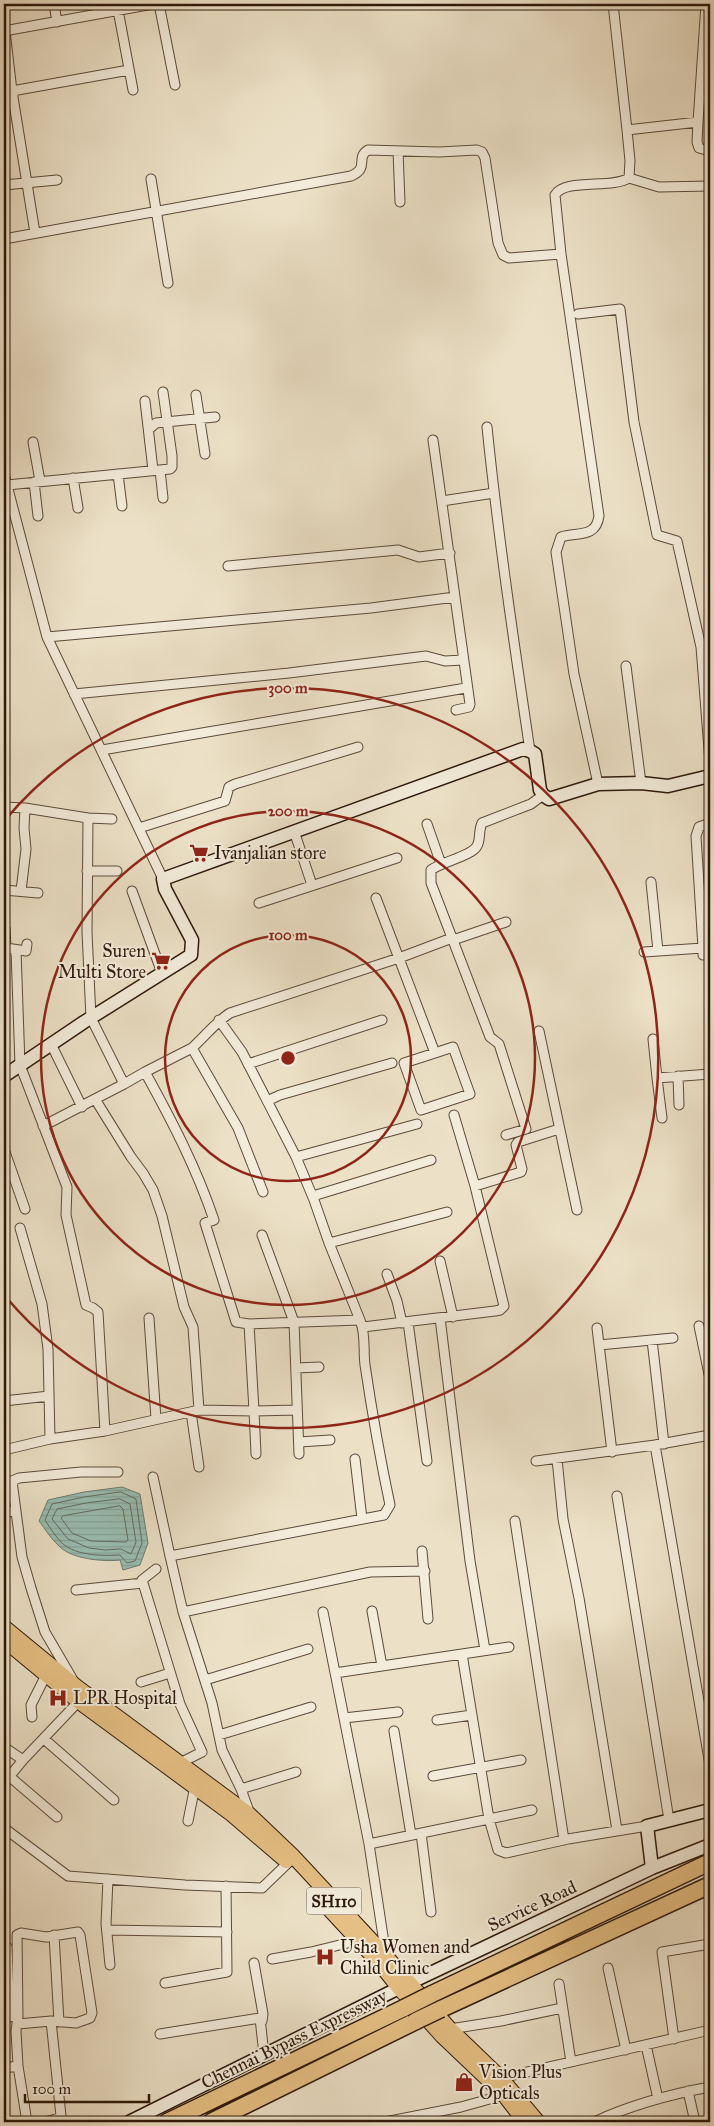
<svg xmlns="http://www.w3.org/2000/svg" width="714" height="2126" viewBox="0 0 714 2126" font-family="'IM FELL Great Primer',serif">
	<defs>
		<pattern id="water-rules" width="6" height="5" patternUnits="userSpaceOnUse" patternTransform="scale(1.25)"><rect width="6" height="5" fill="#99beb3"/><path d="M0 2.5h6" fill="none" stroke="#84a399"/></pattern>
	</defs>
	<rect width="100%" height="100%" fill="#ece1c7"/>
	<filter id="stains"><feTurbulence type="fractalNoise" baseFrequency=".004" numOctaves="4"/><feColorMatrix values="0 0 0 0 .2 0 0 0 0 .09 0 0 0 0 .02 0 0 0 .5 -.17"/></filter>
	<radialGradient id="worn" r=".72"><stop offset=".6" stop-color="#630" stop-opacity="0"/><stop offset="1" stop-color="#630" stop-opacity=".3"/></radialGradient>
	<path fill="url(#water-rules)" stroke="#6e7c70" d="M122,1487L140,1494L148,1543L140,1565L123,1570L120,1560C103,1562 71,1559 59,1546C51,1539 45,1529 39,1521L48,1500L84,1492Z"/>
	<g fill="none" stroke-linecap="round" stroke-linejoin="round">
		<path stroke="#636b5f" stroke-width="1" d="M121,1492L136,1499L142,1543L135,1561L127,1563L120,1555C103,1556 76,1556 62,1543C56,1537 50,1528 45,1520L52,1504L84,1497Z
			M120,1499L130,1504L136,1542L131,1554L121,1549L105,1550L89,1548L68,1539L52,1519L57,1509L86,1503Z
			M120,1506L123,1509L128,1540L126,1542L91,1541L72,1533L61,1518L63,1516Z"/>
		<g stroke="#5d4a3a" stroke-width="11">
			<path id="street" d="M54,4L57,22
				M159,4L175,85
				M613,4L627,130
				M118,10L133,90
				M4,31L153,4
				M5,31L12,91L35,233
				M12,91L129,70
				M698,122L697,142L699,148L710,151
				M398,151L400,202
				M629,178L630,161L627,130L698,122L706,4
				M151,179L168,283
				M4,185L57,180
				M4,239L351,176C370,168 355,158 368,150L439,152L477,150L482,152L485,158L498,243L503,255L509,258L561,254
				M578,314L620,309L634,422L656,530L657,535L677,541L701,647L710,762
				M196,395L205,454
				M145,401L153,470
				M487,427C498,535 514,643 530,751
				M149,429L156,423L215,417
				M433,440L470,704L469,707L456,710
				M33,442L40,481
				M160,470L163,498
				M4,474L47,637
				M118,474L122,506
				M73,478L78,508
				M34,482L38,516
				M7,485L170,469L172,467V456L163,392
				M442,501L494,493
				M228,566L398,550L419,557L450,553
				M626,666L641,783
				M74,694L289,673L426,656L445,661L463,660
				M102,750L466,688
				M598,784L574,674L556,552L561,537C578,532 596,538 599,516L561,254L555,195C565,178 612,189 629,178L659,187L710,186
				M4,807L25,808
				M112,819L88,818L87,932L91,1018L124,1084L145,1072C172,1121 196,1167 214,1220L205,1223L236,1322L249,1324L360,1320C366,1334 363,1350 365,1365C372,1412 380,1458 390,1505L384,1515L170,1556L183,1612L212,1703L222,1750L241,1789L250,1814
				M710,823L699,827L696,836L703,948V955H710
				M427,824L441,864
				M139,828L225,801L229,787L235,784L358,747
				M294,831L312,885
				M87,871H117
				M163,879L47,637L371,608L455,597
				M651,882L658,951
				M4,890L38,893
				M21,891L26,849L24,828L25,808L88,818
				M132,891L162,973
				M376,898L435,1053L404,1063L421,1110L470,1094L453,1047L435,1053
				M259,903L397,858
				M5,928L6,948L26,951L27,944
				M453,940L506,922
				M16,950L20,1065L67,1187L66,1215L86,1305L93,1308L98,1312L105,1431
				M644,952L703,948
				M219,1020L242,1052L296,1157L314,1200L329,1243L360,1320
				M539,1031L577,1210
				M653,1039L657,1078
				M51,1044L82,1107
				M192,1048C205,1036 216,1022 230,1013L399,958L452,938
				M248,1064L382,1020
				M145,1072L192,1048L238,1128L263,1192
				M678,1076L679,1105
				M124,1084L95,1099L131,1157L143,1173L153,1190L162,1216L184,1307L193,1327L199,1410
				M267,1101L280,1095L392,1063
				M662,1118L657,1078L710,1074
				M43,1126L95,1099
				M506,1135L526,1129L499,1044L490,1037L431,883V870C441,862 472,856 477,846C481,839 478,832 482,823L531,804L543,795
				M4,1149L25,1209
				M296,1157L417,1124
				M475,1186L521,1172L522,1169L516,1145L518,1142L559,1129
				M313,1196L431,1160
				M20,1228L42,1304L48,1349L50,1439
				M262,1235L294,1322L299,1454
				M329,1243L447,1212
				M440,1261L453,1317
				M387,1274L397,1301L402,1323
				M149,1318L156,1419
				M440,1318L470,1561L485,1650
				M408,1322L427,1461
				M699,1326L710,1379
				M363,1327L495,1311L500,1310L504,1306L475,1186L454,1115
				M597,1328L612,1452
				M652,1340L664,1444
				M599,1345L673,1338
				M296,1368L319,1367
				M4,1401L49,1396
				M191,1412L199,1467
				M710,1435L655,1445L710,1765
				M299,1442L330,1440
				M4,1450L50,1439L105,1431L199,1410L254,1411L249,1324
				M256,1454L254,1411L297,1410
				M355,1459L362,1519
				M557,1459L563,1519L579,1598L617,1830
				M536,1461L655,1445
				M153,1477L170,1556
				M617,1496L669,1820
				M4,1513L15,1510
				M515,1521L564,1840
				M422,1551L428,1619
				M156,1569L142,1580L143,1583L180,1704L202,1752L180,1763
				M76,1590L143,1583
				M372,1611L382,1666
				M183,1612L370,1572L425,1571
				M323,1612L369,1844L386,1956
				M462,1654L489,1819L498,1850L506,1853L568,1839L647,1826
				M335,1673L509,1647
				M73,1680L45,1632L31,1588L22,1557L12,1481L19,1478L81,1472H118
				M205,1680L308,1649
				M141,1682L170,1673
				M32,1717L31,1705L46,1675
				M344,1718L398,1712
				M437,1720L472,1715
				M394,1731L411,1835
				M219,1735L311,1707
				M44,1739L114,1800
				M4,1747L23,1760
				M9,1776L57,1817
				M433,1776L521,1760
				M4,1783L23,1760L81,1699
				M241,1789L296,1772
				M188,1821L195,1786
				M4,1828L68,1876L185,1885L262,1888L291,1860
				M421,1833L431,1912
				M369,1844L532,1810
				M108,1879L106,1924L110,1965
				M107,1930L227,1932
				M54,1935L59,2022
				M4,1947H7L10,2017
				M272,1959L311,1952L360,1940
				M254,1963L263,2014L262,2021
				M608,1968L626,2050
				M165,1983L227,1972L226,1886
				M559,1984L571,2062
				M18,2016L17,1935L21,1933L46,1937L78,1932L80,1935L92,2013L90,2018L76,2023L51,2021L61,2116L59,2118L45,2122
				M4,2017L18,2016L16,2031L18,2066L4,2068
				M18,2024L51,2021
				M450,2029L501,2021L562,2008
				M160,2034L260,2018L264,2055
				M674,2039L662,1952L710,1944
				M646,2045L658,2099
				M18,2066L27,2122
				M501,2078L710,2030
				M688,2091L695,2122
				M385,2122L461,2107L504,2095
				M594,2122C631,2105 671,2094 710,2087"/>
		</g>
		<g stroke="#2d180b" stroke-width="15">
			<path id="secondary" d="M4,1076L84,1022L191,955L192,940L165,889L163,879L523,749L530,751L535,754L540,790L543,795L549,799L598,784L641,783L668,786L710,776
				M652,1868L647,1826L710,1810
				M129,2122L399,1988L652,1868L710,1845"/>
		</g>
		<g stroke="#2d180b" stroke-width="16">
			<path id="primary" d="M4,1627L77,1687L250,1815L292,1855L386,1956L450,2029L501,2078L538,2122
				M4,1640L78,1701L230,1813L286,1861
				M317,1896L379,1963L399,1988L442,2036L504,2095L525,2122"/>
		</g>
		<g stroke="#2d180b" stroke-width="19">
			<path id="highway" d="M432,1994L710,1862
				M441,2009L710,1885
				M167,2122L404,2008
				M211,2122L416,2021"/>
		</g>
		<use href="#street" stroke="#f3ecdb" stroke-width="9"/>
		<use href="#secondary" stroke="#f3ecdb" stroke-width="12"/>
		<use href="#primary" stroke="#e6c084" stroke-width="14"/>
		<use href="#highway" stroke="#e6c084" stroke-width="16"/>
		<g stroke="#2d180b" stroke-width="19" stroke-linecap="butt">
			<path id="highway-bridge" d="M404,2008L432,1994
				M416,2021L441,2009"/>
		</g>
		<use href="#highway-bridge" stroke="#e6c084" stroke-width="16"/>
	</g>
	<g fill="none" stroke="#8f2418" stroke-width="2.5">
		<circle cx="288" cy="1058" r="123"/>
		<circle cx="288" cy="1058" r="247"/>
		<path d="M5 820A370 370 0 1 1 5 1296"/>
	</g>
	<defs>
		<g id="supermarket-bare" transform="scale(1.5)"><path d="M-6-5.5h2.5l.6 2H6L4.5 2H-2.5L-4.4-4H-6ZM-1.5 3.2a1.3 1.3 0 1 0 .1 0ZM3 3.2a1.3 1.3 0 1 0 .1 0Z" fill="#8f2418" stroke="#f3ecdb" stroke-width="2.5" paint-order="stroke"/></g>
		<g id="hospital-bare" transform="scale(1.5)"><path d="M-5-5h3v3.5h4V-5h3V5h-3V1.5h-4V5h-3Z" fill="#8f2418" stroke="#f3ecdb" stroke-width="2.5" paint-order="stroke"/></g>
		<g id="shop-bare" transform="scale(1.5)"><path d="M-5-2.5h2.3a2.7 3.5 0 0 1 5.4 0H5L5.5 6h-11ZM-1.5-2.5h3a1.5 2.3 0 0 0-3 0Z" fill="#8f2418" stroke="#f3ecdb" stroke-width="2.5" paint-order="stroke"/></g>
	</defs>
	<g fill-rule="evenodd">
		<use href="#supermarket-bare" x="199" y="853"/>
		<use href="#supermarket-bare" x="161" y="961"/>
		<use href="#hospital-bare" x="58" y="1698"/>
		<use href="#hospital-bare" x="325" y="1957"/>
		<use href="#shop-bare" x="464" y="2082"/>
	</g>
	<g text-anchor="middle" dominant-baseline="central" stroke-width="4" stroke-linejoin="round" paint-order="stroke">
		<rect fill="#f3ecdb" stroke="#685849" stroke-width="1" x="306.5" y="1887.5" width="55" height="27" rx="4"/>
		<g font-size="16" font-weight="bold" fill="#2d180b">
			<text x="334" y="1901">SH110</text>
		</g>
		<g font-size="18" fill="#2d180b" stroke="#f3ecdb" text-anchor="start">
			<text x="214" y="853">Ivanjalian store</text>
			<text x="146" y="951" text-anchor="end">Suren<tspan x="146" dy="21">Multi Store</tspan></text>
			<text x="73" y="1698">LPR Hospital</text>
			<text x="340" y="1947">Usha Women and<tspan x="340" dy="21">Child Clinic</tspan></text>
			<text x="479" y="2072">Vision Plus<tspan x="479" dy="21">Opticals</tspan></text>
		</g>
		<g font-size="18" fill="#2d180b" stroke="#f3ecdb">
			<text transform="translate(532 1906) rotate(-25)">Service Road</text>
			<text transform="translate(294 2039) rotate(-26)">Chennai Bypass Expressway</text>
		</g>
	</g>
	<circle cx="288" cy="1058" r="8" fill="#8f2418" stroke="#f3ecdb" stroke-width="2.5"/>
	<g font-size="15" text-anchor="middle" font-weight="bold" fill="#8f2418" stroke="#f3ecdb" stroke-width="4" stroke-linejoin="round" paint-order="stroke">
		<text x="288" y="693">300 m</text>
		<text x="288" y="816">200 m</text>
		<text x="288" y="940">100 m</text>
	</g>
	<rect width="714" height="2126" fill="none" stroke="#ece1c7" stroke-width="20"/>
	<rect x="5" y="5" width="704" height="2116" fill="none" stroke="#2d180b" stroke-width="2.5"/>
	<rect x="10" y="10" width="694" height="2106" fill="none" stroke="#2d180b"/>
	<path d="M25 2094v8h124v-8" fill="none" stroke="#2d180b" stroke-width="2.5"/>
	<text x="32" y="2094" font-size="15" fill="#2d180b" stroke="#f3ecdb" stroke-width="4" paint-order="stroke">100 m</text>
	<rect width="100%" height="100%" filter="url(#stains)"/>
	<rect width="100%" height="100%" fill="url(#worn)"/>
</svg>
